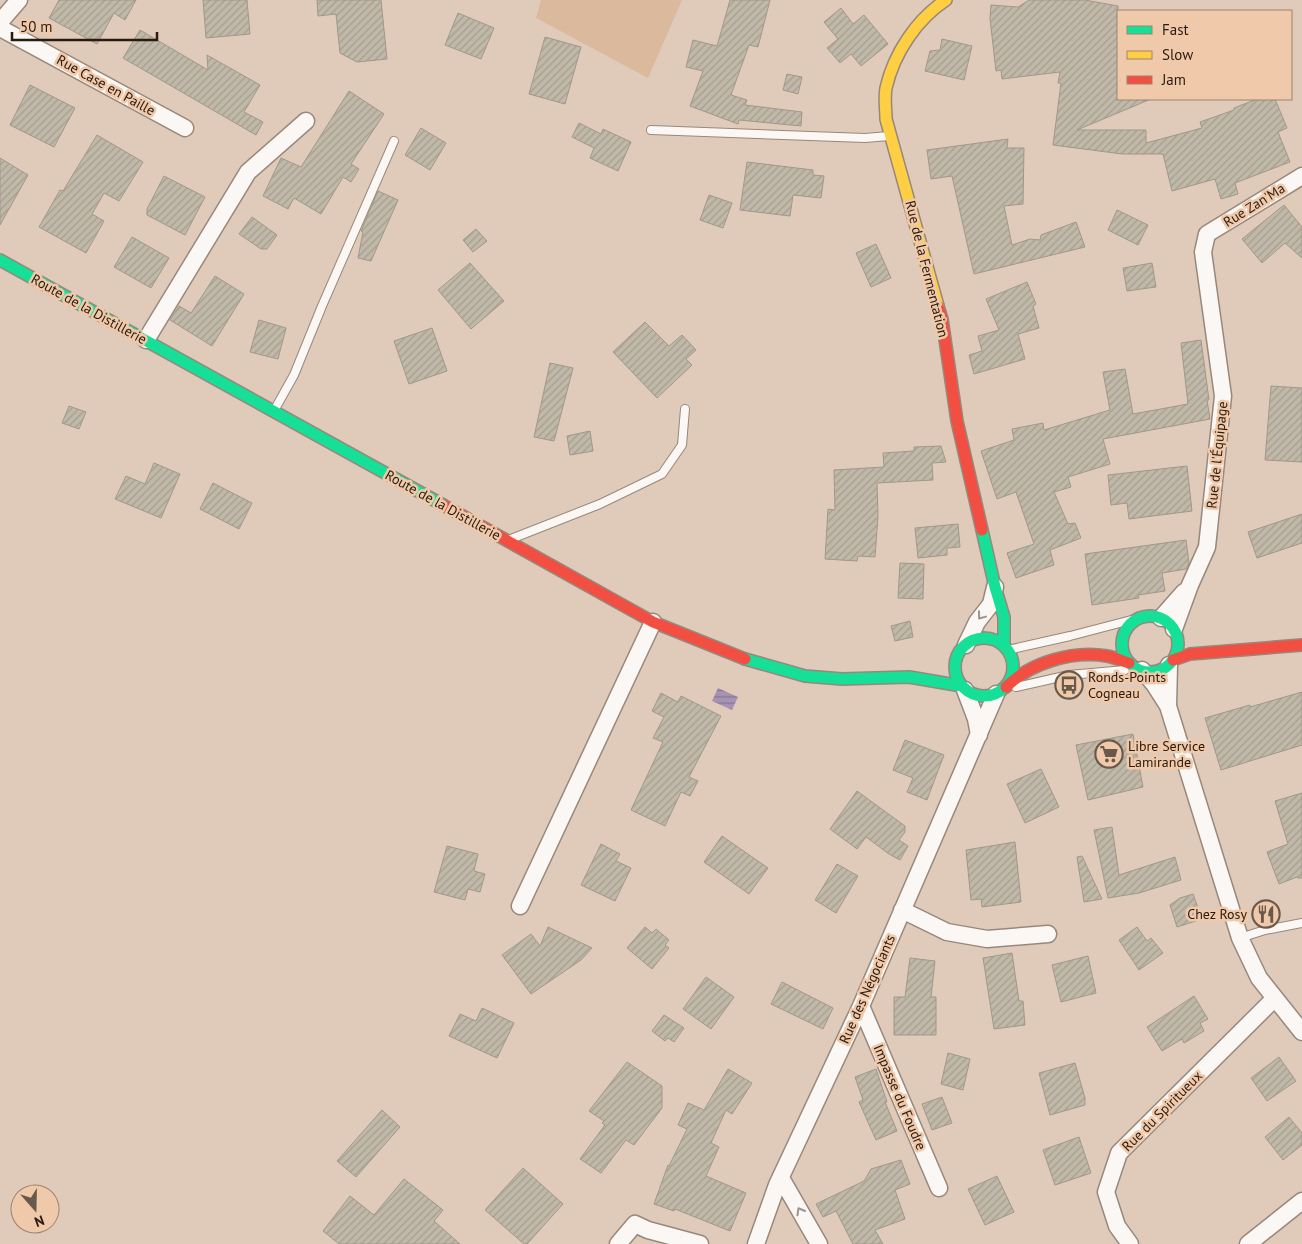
<svg xmlns="http://www.w3.org/2000/svg" width="1302" height="1244" viewBox="0 0 1302 1244" font-family="'PT Sans',sans-serif">
	<defs>
		<pattern id="water-rules" width="6" height="5" patternUnits="userSpaceOnUse" patternTransform="scale(1.25)"><rect width="6" height="5" fill="#a793b4"/><path d="M0 2.5h6" fill="none" stroke="#887791"/></pattern>
		<pattern id="building-hatch" width="6" height="6" patternUnits="userSpaceOnUse" patternTransform="scale(1.25)"><rect width="6" height="6" fill="#c0b8a8"/><path d="M-1 1l2-2M0 6l6-6M5 7l2-2" fill="none" stroke="#a59e8f"/></pattern>
	</defs>
	<rect width="100%" height="100%" fill="#e0cbba"/>
	<path fill="#dbb99d" d="M541,0H682L648,78L536,18Z"/>
	<path fill="url(#water-rules)" d="M718,688L738,697L732,710L712,701Z"/>
	<path fill="url(#building-hatch)" stroke="#a09888" d="M59,0H136L125,20L114,13L97,44L49,18Z
		M203,0H247L250,34L206,38Z
		M317,0H381L387,59L357,62L340,53L336,14L318,16Z
		M730,0H770L758,47L749,45L731,95L747,100L745,105L802,112L801,126L739,120L738,124L690,106L703,71L686,67L693,40L717,46Z
		M1029,0H1085L1118,6V99H1151L1077,130H1146V143L1202,128L1200,122L1234,110V108L1257,99H1275L1287,128L1278,132L1290,162L1235,183L1238,194L1221,199L1215,179L1172,191L1163,154H1122L1053,145L1061,83H1058L1060,72L1002,79L1001,70L996,71L990,19L991,5L1018,7Z
		M841,8L853,24L864,15L888,44L861,66L851,54L840,63L827,48L838,39L824,22Z
		M458,13L494,28L481,59L445,45Z
		M140,30L208,70L207,55L260,85L244,112L263,122L256,135L123,58Z
		M545,37L581,47L565,104L529,94Z
		M942,39L972,46L964,80L925,71L930,51L940,50Z
		M787,74L802,77L798,94L783,90Z
		M30,85L75,108L54,147L10,125Z
		M349,91L384,114L351,164L359,169L351,182L343,177L321,214L294,198L288,209L263,196L281,158L301,167Z
		M579,123L601,134L603,129L631,142L618,171L590,158L594,148L572,137Z
		M421,128L446,143L430,170L405,155Z
		M97,135L143,162L119,201L104,193L92,214L104,221L86,253L39,227L60,190L63,191Z
		M1008,139L1007,148H1024L1023,204L1004,206L1012,245L1030,239L1040,240L1041,235L1076,222L1085,247L974,274L952,176L931,179L927,150Z
		M0,158L28,175L0,225Z
		M747,162L813,170V175L824,176L821,198L793,195L790,216L740,210Z
		M164,176L205,197L185,235L147,215V209Z
		M378,191L398,200L371,261L358,258L363,232L361,231Z
		M709,195L732,203L723,228L700,220Z
		M1284,205L1302,227V258L1285,243L1262,263L1242,239Z
		M1117,210L1148,225L1138,245L1108,230Z
		M252,217L277,235L267,249H261L239,234Z
		M476,229L487,241L473,252L463,240Z
		M132,237L169,258L151,288L114,267Z
		M876,244L891,278L871,287L856,253Z
		M470,263L504,301L471,329L438,290Z
		M1152,263L1156,287L1127,291L1123,268Z
		M215,276L244,294L212,346L170,320L179,306L191,313Z
		M1027,282L1036,304L1033,306L1039,328L1018,334L1025,359L974,374L969,355L982,351L978,336L999,330L986,299Z
		M259,320L286,328L278,359L250,352Z
		M645,322L669,346L682,335L696,350L686,359L692,365L657,398L613,352Z
		M432,328L447,371L409,384L394,341Z
		M1201,340L1209,400H1207L1210,419L1103,439L1110,464L1068,477L1071,487L1054,492L1068,524L1075,523L1081,538L1050,550L1054,565L1016,578L1007,553L1034,544L1016,492L997,499L981,451L1014,440L1012,429L1043,423L1044,430L1110,410L1103,372L1125,369L1133,414L1188,404L1181,343Z
		M550,363L573,368L554,441L534,437Z
		M1271,386L1302,388V462L1265,460Z
		M69,406L86,412L79,429L62,423Z
		M590,431L593,451L570,455L567,436Z
		M941,446L946,462L932,463L933,480L877,483L878,516L875,557L858,556L857,561L825,559L828,509L835,510L834,470L884,467L883,453L914,451V447Z
		M154,463L180,474L161,518L115,499L126,476L145,484Z
		M1187,466L1192,511L1129,519L1127,503L1111,505L1108,475Z
		M213,483L252,503L239,529L200,509Z
		M1302,514V543L1257,558L1248,532Z
		M958,524L960,547L947,548V555L918,558L915,528Z
		M1186,540L1189,563L1186,569L1162,573L1165,591L1138,595L1139,598L1092,605L1085,554Z
		M900,563L924,564L923,599L898,598Z
		M910,621L913,637L895,641L891,626Z
		M1302,692V745L1221,770L1205,718L1250,705V707Z
		M661,693L678,702L681,696L721,716L689,777L698,781L690,796L681,792L665,826L631,810L663,742L653,738L664,717L652,711Z
		M1133,734L1143,787L1088,800L1076,745Z
		M905,740L944,755L927,800L907,792L913,778L893,770Z
		M1041,769L1059,807L1025,823L1007,784Z
		M857,791L905,826V832L899,840L908,846L900,860L889,854L866,837L857,849L830,829Z
		M1302,793V878H1298L1297,877L1279,884L1267,852L1288,844L1275,801Z
		M1112,827L1119,875L1175,857L1181,880L1139,893L1108,898L1094,830Z
		M722,836L768,868L749,894L704,862Z
		M1015,842L1021,902L982,907L981,899L971,900L966,850Z
		M601,844L620,854L616,861L631,868L615,901L581,885Z
		M447,846L478,854L474,871L485,874L480,892L468,889L465,900L434,892Z
		M1082,856L1102,899L1084,902L1077,857Z
		M837,864L858,876L836,913L815,900Z
		M1193,894L1202,919L1177,927L1170,905L1180,898Z
		M548,927L592,948L581,960L531,994L502,955L531,934L540,946Z
		M645,927L652,933L656,929L669,940L665,945L669,948L652,969L627,948Z
		M1137,927L1147,941L1151,938L1163,953L1139,970L1119,940Z
		M1012,953L1019,1001H1023L1025,1025L994,1029L983,958Z
		M1088,956L1096,993L1061,1002L1052,965Z
		M910,958L935,961L931,997H936V1035H894V997H905Z
		M706,977L734,997L711,1029L683,1009Z
		M782,982L833,1008L823,1029L771,1004Z
		M1194,996L1208,1019L1200,1023L1204,1031L1184,1043L1182,1039L1162,1051L1147,1027Z
		M482,1008L514,1023L497,1058L449,1036L460,1014L476,1021Z
		M664,1015L684,1028L674,1042L668,1038L665,1041L652,1031Z
		M948,1053L970,1059L963,1090L941,1084Z
		M1279,1057L1296,1081L1267,1101L1251,1078Z
		M627,1062L662,1086V1108L634,1145L626,1140L601,1173L580,1159L605,1125L602,1123L604,1121L589,1111Z
		M1075,1063L1085,1098V1105L1050,1115L1039,1073Z
		M728,1069L752,1083L732,1114L726,1110L711,1143L719,1147L706,1176L746,1193L730,1231L675,1209L674,1211L654,1204L668,1165L669,1166L687,1129L678,1125L688,1103L704,1110Z
		M876,1069L887,1102H885L897,1131L876,1140L859,1102L863,1100L855,1077Z
		M942,1097L952,1123L932,1130L922,1104Z
		M382,1110L400,1127L356,1177L337,1161Z
		M1289,1117L1302,1133V1145L1283,1160L1265,1137Z
		M1079,1137L1091,1173L1055,1185L1043,1150Z
		M901,1160L910,1184L895,1190L905,1219L875,1230L883,1244H853L836,1211L823,1217L816,1204L864,1181L871,1169Z
		M523,1168L563,1204L527,1244H524L485,1210Z
		M997,1176L1014,1212L985,1225L968,1189Z
		M404,1179L443,1210L434,1221L460,1244H339L323,1231L350,1196L374,1215Z"/>
	<g fill="none" stroke-linecap="round" stroke-linejoin="round">
		<g stroke="#98887b" stroke-width="10">
			<path id="lane" d="M651,130L865,138L889,136
				M275,409L294,375L322,306L394,141
				M511,539L600,504L662,474L682,445L685,409
				M1008,650L1070,636L1139,618
				M1016,687L1069,675L1125,670
				M1240,938L1265,930L1302,923"/>
		</g>
		<g stroke="#98887b" stroke-width="19">
			<path id="street" d="M0,22L19,0
				M0,28L185,128
				M146,340L248,172L306,121
				M1161,618L1184,592
				M1174,629L1190,585L1207,547L1223,396L1203,252L1207,234L1302,176
				M966,645L977,622L991,604L995,587
				M1142,670L1154,684L1168,706L1240,938L1259,978L1302,1032
				M965,690L976,719L979,735
				M1168,706L1169,665
				M520,906L653,622
				M902,910L947,932L987,939L1048,934
				M861,1006L939,1188
				M781,1178L819,1244
				M618,1244L635,1224L648,1230L700,1244
				M756,1244L777,1185L861,1006L996,694
				M1130,1244L1117,1226L1106,1192L1119,1153L1275,998
				M1248,1244L1302,1201"/>
		</g>
		<g stroke="#98887b" stroke-width="14">
			<path id="fast" d="M0,260L443,505
				M982,530L995,587L1004,617V646
				M1122 644a28 28 0 1 1 56 0a28 28 0 1 1-56 0Z
				M955 667a29 29 0 1 1 58 0a29 29 0 1 1-58 0Z
				M745,659L805,676L842,679L909,677L962,686"/>
		</g>
		<g stroke="#98887b" stroke-width="14">
			<path id="slow" d="M938,306L886,119C886,109 884,98 886,88C894,53 917,19 946,0"/>
		</g>
		<g stroke="#98887b" stroke-width="14">
			<path id="jam" d="M938,306L942,319L957,421L982,530
				M443,505L653,622L745,659
				M1173,660L1190,654L1302,645
				M1006,687C1030,663 1072,650 1107,656C1114,657 1122,661 1129,663"/>
		</g>
		<use href="#lane" stroke="#faf7f5" stroke-width="8"/>
		<use href="#street" stroke="#faf7f5" stroke-width="16"/>
		<use href="#fast" stroke="#16e098" stroke-width="11"/>
		<use href="#slow" stroke="#ffcf43" stroke-width="11"/>
		<use href="#jam" stroke="#f24e42" stroke-width="11"/>
	</g>
	<defs><path id="oneway-chevron" d="M-2-3.5L2.5 0L-2 3.5" fill="none" stroke-width="1.6" stroke-linecap="round" stroke-linejoin="round" transform="scale(1.25)"/></defs>
	<g stroke="#9c948e">
		<use href="#oneway-chevron" transform="translate(981 616) rotate(127)"/>
		<use href="#oneway-chevron" transform="translate(800 1211) rotate(-120)"/>
	</g>
	<defs>
		<g id="bus-ring" transform="scale(1.4375)"><circle r="9.5" fill="#f0c9aa" stroke="#69594b" stroke-width="1.5"/><path d="M-5-6H5V4H4V6H2V4H-2V6H-4V4H-5ZM-3.5-4V0h7V-4ZM-3.5 1.2v1.5H-2V1.2ZM2 1.2v1.5H3.5V1.2Z" fill="#69594b"/></g>
		<g id="supermarket-ring" transform="scale(1.4375)"><circle r="9.5" fill="#f0c9aa" stroke="#69594b" stroke-width="1.5"/><path d="M-6-5.5h2.5l.6 2H6L4.5 2H-2.5L-4.4-4H-6ZM-1.5 3.2a1.3 1.3 0 1 0 .1 0ZM3 3.2a1.3 1.3 0 1 0 .1 0Z" fill="#69594b"/></g>
		<g id="restaurant-ring" transform="scale(1.4375)"><circle r="9.5" fill="#f0c9aa" stroke="#69594b" stroke-width="1.5"/><path d="M-5-6h1v4h1v-4h1v4h1v-4h1v5L-1.5 .5V6h-2V.5L-5-1ZM5-6V6H3V1.5H1.5Q1.5-4 5-6Z" fill="#69594b"/></g>
	</defs>
	<g fill-rule="evenodd">
		<use href="#bus-ring" x="1069" y="685"/>
		<use href="#supermarket-ring" x="1109" y="754"/>
		<use href="#restaurant-ring" x="1266" y="914"/>
	</g>
	<g text-anchor="middle" dominant-baseline="central" stroke-width="5" stroke-linejoin="round" paint-order="stroke">
		<g font-size="14" fill="#291b0f" stroke="#f0c9aa">
			<text transform="translate(106 85) rotate(29)">Rue Case en Paille</text>
			<text transform="translate(1254 205) rotate(-32)">Rue Zan'Ma</text>
			<text transform="translate(927 269) rotate(76)">Rue de la Fermentation</text>
			<text transform="translate(89 309) rotate(29)">Route de la Distillerie</text>
			<text transform="translate(1217 455) rotate(-84)">Rue de l'Équipage</text>
			<text transform="translate(443 505) rotate(29)">Route de la Distillerie</text>
			<text transform="translate(867 989) rotate(-66)">Rue des Négociants</text>
			<text transform="translate(900 1097) rotate(67)">Impasse du Foudre</text>
			<text transform="translate(1162 1111) rotate(-45)">Rue du Spiritueux</text>
		</g>
		<g font-size="14" fill="#291b0f" stroke="#f0c9aa" text-anchor="start">
			<text x="1088" y="677">Ronds-Points<tspan x="1088" dy="16">Cogneau</tspan></text>
			<text x="1128" y="746">Libre Service<tspan x="1128" dy="16">Lamirande</tspan></text>
			<text x="1247" y="914" text-anchor="end">Chez Rosy</text>
		</g>
	</g>
	<rect x="1117" y="10" width="175" height="90" fill="#f0c9aa" stroke="#a0836c"/>
	<rect x="1127" y="26" width="25" height="8" fill="#16e098" stroke="#a0836c"/>
	<text x="1162" y="35" font-size="15" fill="#291b0f">Fast</text>
	<rect x="1127" y="51" width="25" height="8" fill="#ffcf43" stroke="#a0836c"/>
	<text x="1162" y="60" font-size="15" fill="#291b0f">Slow</text>
	<rect x="1127" y="76" width="25" height="8" fill="#f24e42" stroke="#a0836c"/>
	<text x="1162" y="85" font-size="15" fill="#291b0f">Jam</text>
	<g transform="translate(35 1209) rotate(160)"><circle r="24" fill="#f0c9aa" stroke="#a0836c"/>
	<path d="M0-4L9 19L0 12L-9 19Z" fill="#69594b"/>
	<text y="-8" font-size="14" font-weight="bold" text-anchor="middle" fill="#291b0f">N</text>
	</g>
	<path d="M12 32v8h145v-8" fill="none" stroke="#291b0f" stroke-width="2.5"/>
	<text x="20" y="32" font-size="15" fill="#291b0f" stroke="#f0c9aa" stroke-width="4" paint-order="stroke">50 m</text>
</svg>
